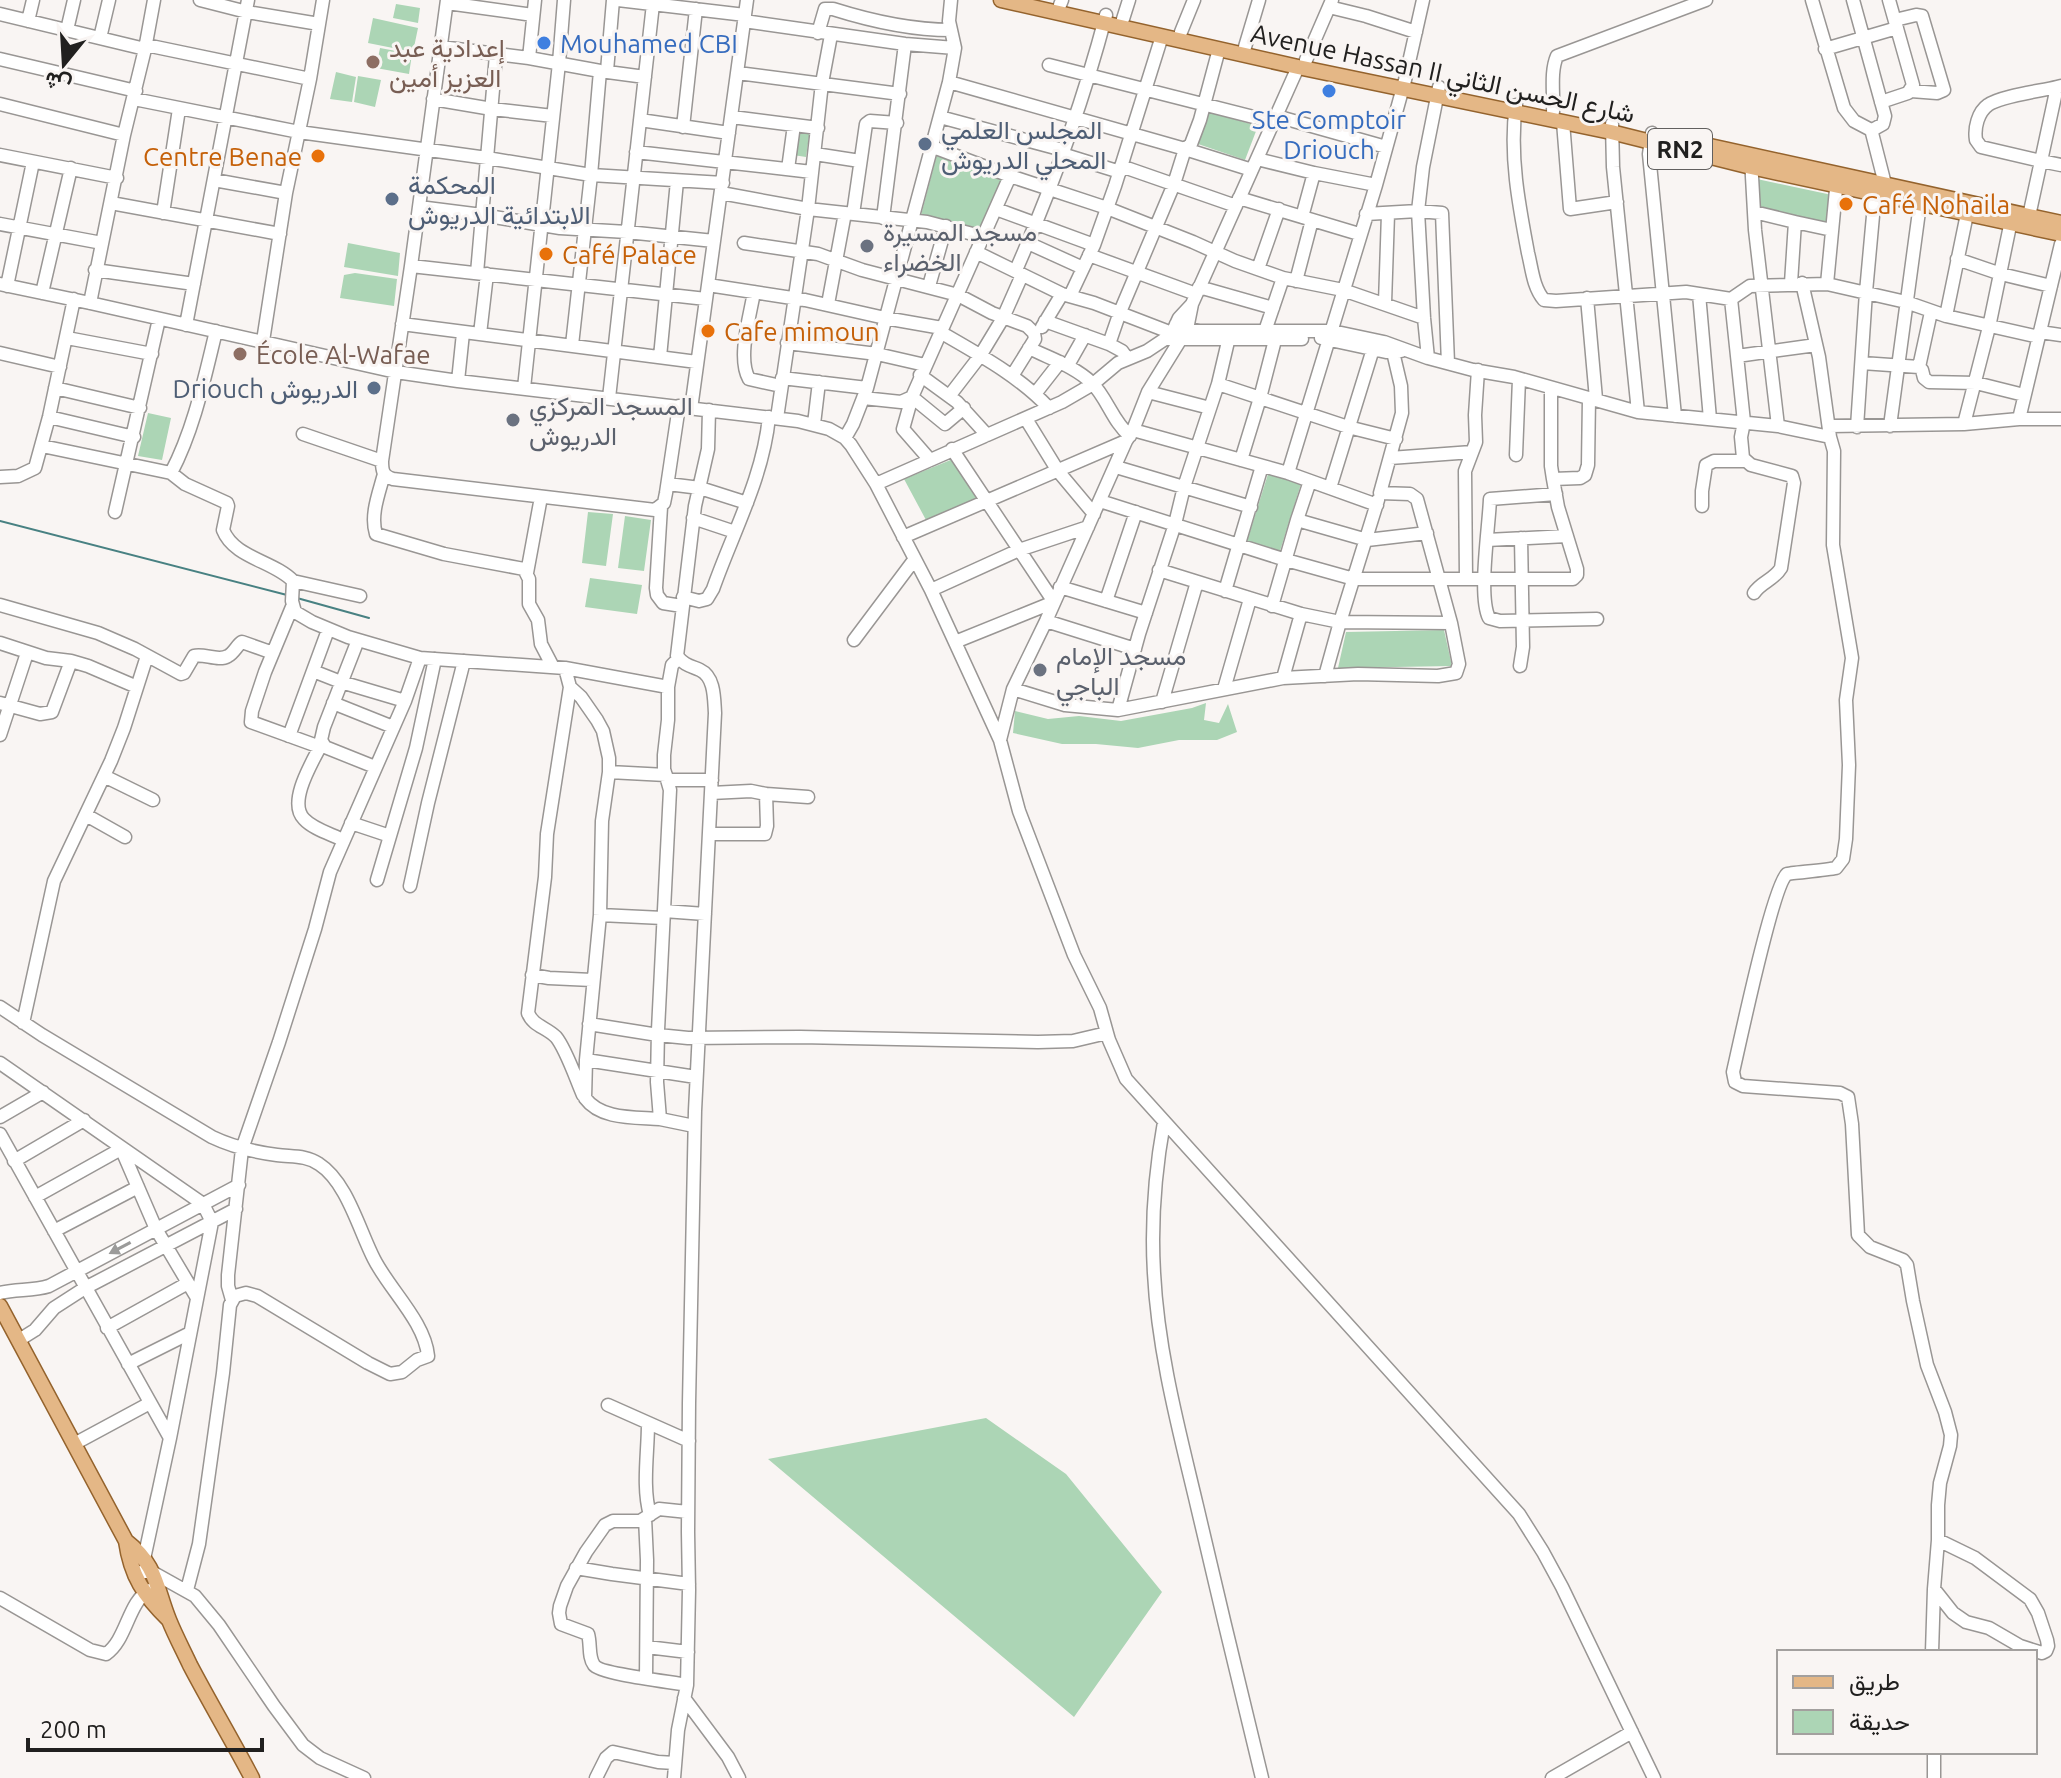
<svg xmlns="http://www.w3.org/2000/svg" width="2061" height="1778" viewBox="0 0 2061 1778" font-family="Ubuntu,Vazirmatn,sans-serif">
	<rect width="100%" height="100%" fill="#f9f5f3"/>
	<path fill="#acd5b5" d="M396,4L420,8L418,23L393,18Z
		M373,18L418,28L413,52L368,43Z
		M380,48L412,54L409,74L376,68Z
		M336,72L356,77L352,102L330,99Z
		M358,76L381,80L375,107L354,102Z
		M1209,112L1258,126L1245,160L1198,144Z
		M796,128L810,130L806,157L793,155Z
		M937,154L1004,178L983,231L921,215Z
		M1757,179L1832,195L1830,226L1760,210Z
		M348,243L400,253L398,276L344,267Z
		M355,273L397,279L394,306L340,298L344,275Z
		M148,413L171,418L162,460L138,456Z
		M953,459L979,498L926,520L904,479Z
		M1268,474L1301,484L1280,551L1247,541Z
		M588,512L613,514L606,566L582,563Z
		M625,516L651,520L644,571L618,568Z
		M590,578L642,585L637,614L585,607Z
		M1444,630L1452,666L1338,668L1346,632Z
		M1206,703L1204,720L1219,723L1228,704L1237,732L1217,740H1179L1138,748L1096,744H1062L1013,733L1015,711L1048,719L1079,716L1121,721L1192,708Z
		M986,1418L1066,1474L1162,1592L1074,1717L768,1459Z"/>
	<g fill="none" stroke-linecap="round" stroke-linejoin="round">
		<path stroke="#488182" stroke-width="2" d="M0,521L287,595
			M297,598L369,618"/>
		<g stroke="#999694" stroke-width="15">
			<path id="minor" d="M200,0L247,12L319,24
				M447,0L411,266L382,461C382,471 383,476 393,479L655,510L664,503L666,493L679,406
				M618,0L745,15
				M1812,0L1844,108L1854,121L1873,131
				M1853,0L1885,116L1883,124L1874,129L1872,133L1885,184
				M447,3L533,15
				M1060,5L1062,0
				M1329,7L1366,16L1416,32
				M0,14L145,49
				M1123,19L1129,0
				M1895,20L1916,15L1922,16L1944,90L1937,93L1911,91
				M28,21L33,0
				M744,21L905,44L955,48
				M67,30L74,0
				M1181,32L1194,0
				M818,33L825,9H833C871,21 911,30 951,30
				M100,38L109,0
				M146,45L310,79
				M441,47L529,58L600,71L645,77
				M1245,47L1259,0
				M1825,49L1897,28
				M529,58L535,0
				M0,59L136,91
				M1306,60L1332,0
				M1049,65L1273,122
				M607,71L613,0
				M738,73L900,94
				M949,82L1185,149L1252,170
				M2061,86L2057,87L2041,161L2061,165
				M134,99L299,132L487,158L591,175L723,183
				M433,99L492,109L553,116
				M1881,102L1908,93L1913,85L1889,0
				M0,104L124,135
				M1516,105C1509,154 1519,206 1528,253C1532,269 1533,287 1544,300L1556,301L1686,292L1731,299L1750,286L1827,284L1906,302L1946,316L2039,337
				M1553,112C1554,94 1550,72 1557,56L1706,0
				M1276,116L1386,147
				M732,117L818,128
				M940,117L1063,150
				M640,120L729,133
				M1563,122L1570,209L1617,202
				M1612,124L1613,167L1638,412
				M683,127L696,9
				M1652,133L1649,154L1675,416
				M933,147L1010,176L1107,208L1193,242L1235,261L1283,278L1343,290L1424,318
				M636,152L812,172
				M815,154L860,161
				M1062,154L1120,172
				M0,155L117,178
				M1257,159L1314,173L1376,185
				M1751,159L1755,230L1778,426
				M1121,166L1236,206
				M788,169L794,125
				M214,180L286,193
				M721,193L808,209L927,222L984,237
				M1239,198L1359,234
				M111,203L280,234
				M419,207L482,215L560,228L627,232L714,241
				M996,209L1094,245
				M1754,212L1795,222L1791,283
				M163,213L179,109
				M853,214L866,124L870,121L897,123
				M1366,214L1418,211L1442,213L1448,363
				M2029,216L2041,161L1981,147L1976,140C1974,128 1978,112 1988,105C2000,96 2041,91 2057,87
				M1302,217L1314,173
				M883,218L905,44
				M1795,222L1832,230
				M0,224L102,243
				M744,243L818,254L862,270L958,295L992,313L1027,326L1034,333L1035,339L1012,376
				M1028,243L1083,268
				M976,252L1062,294L1094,303L1172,333
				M1089,255L1196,294
				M1957,259L2001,274L2051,286
				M411,266L706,299
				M1258,269L1279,209
				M95,270L194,284
				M1016,270C1052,188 1083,102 1106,15
				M477,273L496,55
				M1296,281L1312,220
				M1802,283L1819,357L1830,437L1834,451L1833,545L1852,658L1846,700L1849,765L1846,839L1843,859L1836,868C1827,870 1790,873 1787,874C1773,885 1739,1046 1733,1072L1735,1082L1743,1086L1840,1093L1848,1097L1852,1124L1858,1235L1870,1247L1903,1260L1907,1265L1913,1301L1927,1365L1945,1412L1951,1435L1950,1446L1940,1483L1938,1505V1540L1934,1589L1932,1652
				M0,284L90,303L396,372L458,381L798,421L829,429L845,438L851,445L876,484L931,590L1000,740L1019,811L1074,955L1100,1008L1109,1040L1126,1079L1519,1514L1543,1552L1562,1587L1654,1778
				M1827,284L1837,179
				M708,285L805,300L885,318L942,328
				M7,286L33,162
				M929,286L946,226
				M1199,287L1273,308
				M754,292C750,316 737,358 749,379L781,386
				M42,293L71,168
				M1699,294L1710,419
				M1070,296L1094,245L1115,186L1162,36
				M1587,298L1596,399
				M1731,299L1744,422L1741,437L1743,458L1751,465L1792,476L1794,483L1781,568C1774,580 1761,582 1754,593
				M90,303L124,135L145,49L154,0
				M1385,303L1388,214
				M828,304L845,213
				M1946,316L1967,214
				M1045,321L1109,344
				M402,324L697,362
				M1176,324L1187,329L1199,331H1332L1384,342L1428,358L1473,370L1514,377L1638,412L1778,426L1830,437
				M186,325L248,0
				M1042,327L1062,294
				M1173,331L1179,318L1192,304L1298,67
				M1265,331L1283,278
				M940,332C978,354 1019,376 1049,408
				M2040,332L2061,335
				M480,334L487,274
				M67,338L152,354
				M1321,338L1386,352L1401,351
				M263,341L286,193L310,79L323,0
				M787,343L877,354L925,365
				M572,345L591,175L600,71
				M1029,348C1051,359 1074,366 1092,383C1107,398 1113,422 1130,436
				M0,353L60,367
				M1737,356L1816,345
				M660,357L677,181
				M1127,358L1122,351L1109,344L1120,312L1174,184L1185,149L1191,144L1200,120L1219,49
				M1428,358L1424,318L1418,211L1423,167L1439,87
				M1862,363L1919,367L1922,370L1924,378L1929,382L1976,383L2024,395
				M1068,365L1085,335
				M1919,367L1931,312
				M920,375L957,402L987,435
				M782,378L867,388
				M458,381L463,333
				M1218,384L1230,333
				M55,388L140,408
				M524,388L559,63L564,0
				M1148,392L1210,408
				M1035,394L1060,362
				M950,395L980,356L1003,318L1022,275
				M609,398L653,4
				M863,398L901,402L912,397L1010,176
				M691,409L747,0
				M49,417L134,437
				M777,418L808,209L822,83L831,35
				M1026,419L1058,471L1094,514
				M2019,419L2061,244
				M814,424L819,382
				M1964,424L1989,327L2012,216
				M1829,426L1964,424L2019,419H2061
				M1890,426L1920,204
				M1857,427L1866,292L1875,194
				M1133,430L1288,473L1377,505
				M303,434L382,461
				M845,438L853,424L867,388L949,82L955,48L949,21L951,0
				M42,446L171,473C194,429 204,380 216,331
				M952,449L1054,602L955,642
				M1516,455L1519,379
				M1390,458L1472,452
				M930,460L903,429L912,397L945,424L964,408
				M1241,460L1260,398L1275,340
				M1116,467L1251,507
				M171,473L185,484L227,503L228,506L223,530C234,558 274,561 293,581L292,601L295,612L312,622L348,637L420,658L565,668L668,687
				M1288,473L1376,185L1405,80L1423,0
				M384,474C379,493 370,515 376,534L444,554L524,569L529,579V604L538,620L541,644L553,667
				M0,477L18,476L35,468L49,417L74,299
				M1553,479L1580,478L1585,475L1588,465L1589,398
				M668,484L700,488L747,503
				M876,484L1062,402L1093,384L1118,363L1147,351L1165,339H1302
				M1330,488L1373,349
				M1556,494L1490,499C1489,527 1478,596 1489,618L1500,621L1597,619
				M1100,501L1286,560L1354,579H1573L1577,575V569L1558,507L1553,479L1551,466V388
				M1702,506V491L1706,465L1714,461H1745
				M661,507L656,588L657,595L663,603L682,606
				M115,512L159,319
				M693,518L735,532
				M1297,520L1310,481
				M903,537L1126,441
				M1487,540L1567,536
				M1159,570L1301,614L1340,622L1451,623
				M527,573L541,497
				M1466,578L1465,471L1476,442L1475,415L1478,370
				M293,581L360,596
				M1060,587L1146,613
				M931,590L1019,550L1088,527
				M1225,591L1262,466
				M683,597L699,601L707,599L713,589C733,532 763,478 769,417
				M1106,601L1136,512
				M0,605L98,633L135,649L181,674L184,673L194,656C204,653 218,662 228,656C234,653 237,645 242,642L273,653
				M1272,606L1297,520L1367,540L1427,533
				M292,607L265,672L252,711L251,722L320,747
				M1046,621L1135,649
				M358,640L324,727L321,740L325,747L375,767
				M854,640L914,560
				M0,643L46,658L71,661L88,666L137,687
				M678,659L672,665L668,687V720L664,755V769L670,790L658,1030L657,1082L660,1119L694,1126
				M1520,666L1523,647L1521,538
				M565,668L570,687L547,834L545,877L528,1013C533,1026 546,1027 556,1037C566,1049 576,1079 583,1095
				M313,671L341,682L405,701
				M1325,676L1340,622L1378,500
				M1283,678L1301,614
				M570,687L581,697L597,720L603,731L609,758V772L602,821L600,915L586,1060L585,1098C601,1120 635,1117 660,1119
				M1013,689L1065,705L1118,710L1283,678L1358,674L1438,676L1456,673L1459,664L1451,623L1417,499L1410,494L1380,493L1402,413L1401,386L1393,352L1394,346
				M1224,689L1250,599
				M1162,702L1197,582
				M0,703L40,714L52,712L71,661
				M333,703L393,727
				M1118,710L1139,634L1175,524L1184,487L1218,384L1348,427L1396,439
				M0,735L27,653
				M289,736L328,630
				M1000,740L1013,689L1046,621L1126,441L1133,430L1148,392L1187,329L1192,304
				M322,743C313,761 287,802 304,819C313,829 331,834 343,840
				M609,772L666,775
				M104,776L153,800
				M668,780H712
				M711,793L751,791L766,794L808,797
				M86,815L125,837
				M351,823L390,836
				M710,834H765L767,826L766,794
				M377,880L416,748L435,659
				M410,886L428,803L464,661
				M664,911L705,914
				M600,915L663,918
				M532,975L549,978L592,980
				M0,1007L42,1035L212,1137C233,1147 254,1152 277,1155C292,1157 306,1155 319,1164C347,1182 359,1230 374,1259C389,1289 425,1322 428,1356L417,1360L402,1372L390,1374L368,1363L257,1296L246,1293L235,1296L230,1305L223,1373L199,1544L187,1590
				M23,1023L54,881L111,761L124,728L147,656
				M589,1024L658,1035L688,1038L800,1037L1038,1042L1073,1041L1107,1033
				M586,1060L696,1077
				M0,1063L203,1204L212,1222L170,1438L144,1559
				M0,1117L43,1092
				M1164,1122C1155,1172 1151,1223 1154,1273C1158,1352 1179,1430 1197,1506C1218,1597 1240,1687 1262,1778
				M0,1134L170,1438
				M121,1148L156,1229L197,1298
				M14,1161L84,1120
				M35,1197L121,1149
				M54,1231L138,1187
				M0,1293C16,1289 33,1291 49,1286L239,1185
				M232,1300L228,1286V1275L242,1149L279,1042L315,929L330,872L405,701L420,658
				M107,1328L188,1283
				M19,1340L35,1330L54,1308L85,1288L236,1209
				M128,1364L190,1333
				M608,1405L689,1441
				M648,1424C648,1453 642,1487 650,1515
				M74,1444L150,1403
				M645,1518L647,1560L646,1678
				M576,1568L612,1574L689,1584
				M135,1576L141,1572H152L195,1596L219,1625L274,1706L303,1745L320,1758L364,1778
				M1934,1589L1953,1613L1966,1622L1989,1628L2020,1646L2042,1653L2046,1651L2048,1646L2047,1640L2038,1613L2030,1599L1975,1558L1938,1540
				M0,1598L90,1650L106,1654C127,1640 128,1601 150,1590
				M647,1647L688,1652
				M687,1685C672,1682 600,1674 594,1665C588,1657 591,1644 588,1634L561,1624L559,1613L560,1606L567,1586L586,1552L605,1525L613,1521H640L659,1509L688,1512
				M684,1698L728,1757L739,1778
				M596,1778L606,1758L613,1752L658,1762L675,1763
				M674,1778L678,1730L687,1685L689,1590L688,1532L689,1403L695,1111L715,713C714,699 715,677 700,670C691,666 684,665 677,656L695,506L708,449L709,410
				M1552,1778L1632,1732
				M1934,1778V1752"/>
		</g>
		<g stroke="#94632d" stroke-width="17">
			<path id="major" d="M1001,0L1298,67L1611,132L1751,167L2061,234
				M1669,137L2061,223
				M0,1306L126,1541C131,1576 144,1596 169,1620
				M126,1541C157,1565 156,1588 169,1620C175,1635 183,1650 190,1665C210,1703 232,1740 252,1778"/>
		</g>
		<use href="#minor" stroke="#fff" stroke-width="12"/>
		<use href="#major" stroke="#e4b786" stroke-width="14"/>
	</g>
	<defs><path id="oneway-solid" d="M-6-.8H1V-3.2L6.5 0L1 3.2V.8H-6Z" transform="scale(2)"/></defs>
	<use fill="#9b9b9a" href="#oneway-solid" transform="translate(120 1248) rotate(152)"/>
	<g fill="#3f7fe0" stroke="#f9f5f3" stroke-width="3">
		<circle cx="544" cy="43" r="8"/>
		<circle cx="1329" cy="91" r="8"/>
	</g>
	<g fill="#8d6e63" stroke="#f9f5f3" stroke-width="3">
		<circle cx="373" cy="62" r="8"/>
		<circle cx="240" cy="354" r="8"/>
	</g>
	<g fill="#5c6f8a" stroke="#f9f5f3" stroke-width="3">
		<circle cx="925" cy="144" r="8"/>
		<circle cx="392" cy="199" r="8"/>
		<circle cx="374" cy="388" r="8"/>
	</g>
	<g fill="#e8710a" stroke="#f9f5f3" stroke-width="3">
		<circle cx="318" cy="156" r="8"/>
		<circle cx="1846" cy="204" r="8"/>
		<circle cx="546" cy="254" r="8"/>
		<circle cx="708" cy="331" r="8"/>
	</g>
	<g fill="#6b7280" stroke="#f9f5f3" stroke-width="3">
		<circle cx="867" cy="246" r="8"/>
		<circle cx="513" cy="420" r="8"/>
		<circle cx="1040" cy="670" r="8"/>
	</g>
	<g text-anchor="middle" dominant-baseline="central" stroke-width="6" stroke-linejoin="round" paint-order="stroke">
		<rect fill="#f9f5f3" stroke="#62605f" stroke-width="2" x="1648" y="129" width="64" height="40" rx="6"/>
		<g font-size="24" font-weight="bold" fill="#21201f">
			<text x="1680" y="149">RN2</text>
		</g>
		<g font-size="26" fill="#366cbe" stroke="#f9f5f3" text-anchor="start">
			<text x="560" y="43">Mouhamed CBI</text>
			<text x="1329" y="119" text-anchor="middle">Ste Comptoir<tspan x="1329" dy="30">Driouch</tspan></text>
		</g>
		<g font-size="26" fill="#785e54" stroke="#f9f5f3" text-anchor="start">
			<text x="389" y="47">إعدادية عبد<tspan x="389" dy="30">العزيز أمين</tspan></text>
			<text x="256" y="354">École Al-Wafae</text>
		</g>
		<g font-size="26" fill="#21201f" stroke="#f9f5f3">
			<text transform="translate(1443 73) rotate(12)">Avenue Hassan II شارع الحسن الثاني</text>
		</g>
		<g font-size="26" fill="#4e5e75" stroke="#f9f5f3" text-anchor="start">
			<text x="941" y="129">المجلس العلمي<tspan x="941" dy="30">المحلي الدريوش</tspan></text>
			<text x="408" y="184">المحكمة<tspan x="408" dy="30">الابتدائية الدريوش</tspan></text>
			<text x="358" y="388" text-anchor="end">Driouch الدريوش</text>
		</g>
		<g font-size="26" fill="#c56008" stroke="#f9f5f3" text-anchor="start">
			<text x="302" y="156" text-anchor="end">Centre Benae</text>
			<text x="1862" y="204">Café Nohaila</text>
			<text x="562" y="254">Café Palace</text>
			<text x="724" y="331">Cafe mimoun</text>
		</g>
		<g font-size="26" fill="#5b616d" stroke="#f9f5f3" text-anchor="start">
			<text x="883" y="231">مسجد المسيرة<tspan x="883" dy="30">الخضراء</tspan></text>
			<text x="529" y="405">المسجد المركزي<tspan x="529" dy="30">الدريوش</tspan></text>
			<text x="1056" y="655">مسجد الإمام<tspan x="1056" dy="30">الباجي</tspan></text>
		</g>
	</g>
	<rect x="1777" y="1650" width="260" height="104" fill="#f9f5f3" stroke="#a3a09e" stroke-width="2"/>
	<rect x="1793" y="1676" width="40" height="12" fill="#e4b786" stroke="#a3a09e" stroke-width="2"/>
	<text x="1849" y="1690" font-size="24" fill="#21201f">طريق</text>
	<rect x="1793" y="1710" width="40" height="24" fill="#acd5b5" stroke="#a3a09e" stroke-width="2"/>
	<text x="1849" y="1730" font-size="24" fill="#21201f">حديقة</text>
	<g transform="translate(64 64) rotate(198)" stroke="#f9f5f3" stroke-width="6" paint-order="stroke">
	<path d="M0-6L14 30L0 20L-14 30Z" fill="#21201f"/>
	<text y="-12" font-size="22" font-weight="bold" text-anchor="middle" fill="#21201f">ش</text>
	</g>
	<path d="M28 1738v12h234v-12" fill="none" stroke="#21201f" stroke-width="4"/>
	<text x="40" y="1738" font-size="24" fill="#21201f" stroke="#f9f5f3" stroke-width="6" paint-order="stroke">200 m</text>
</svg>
